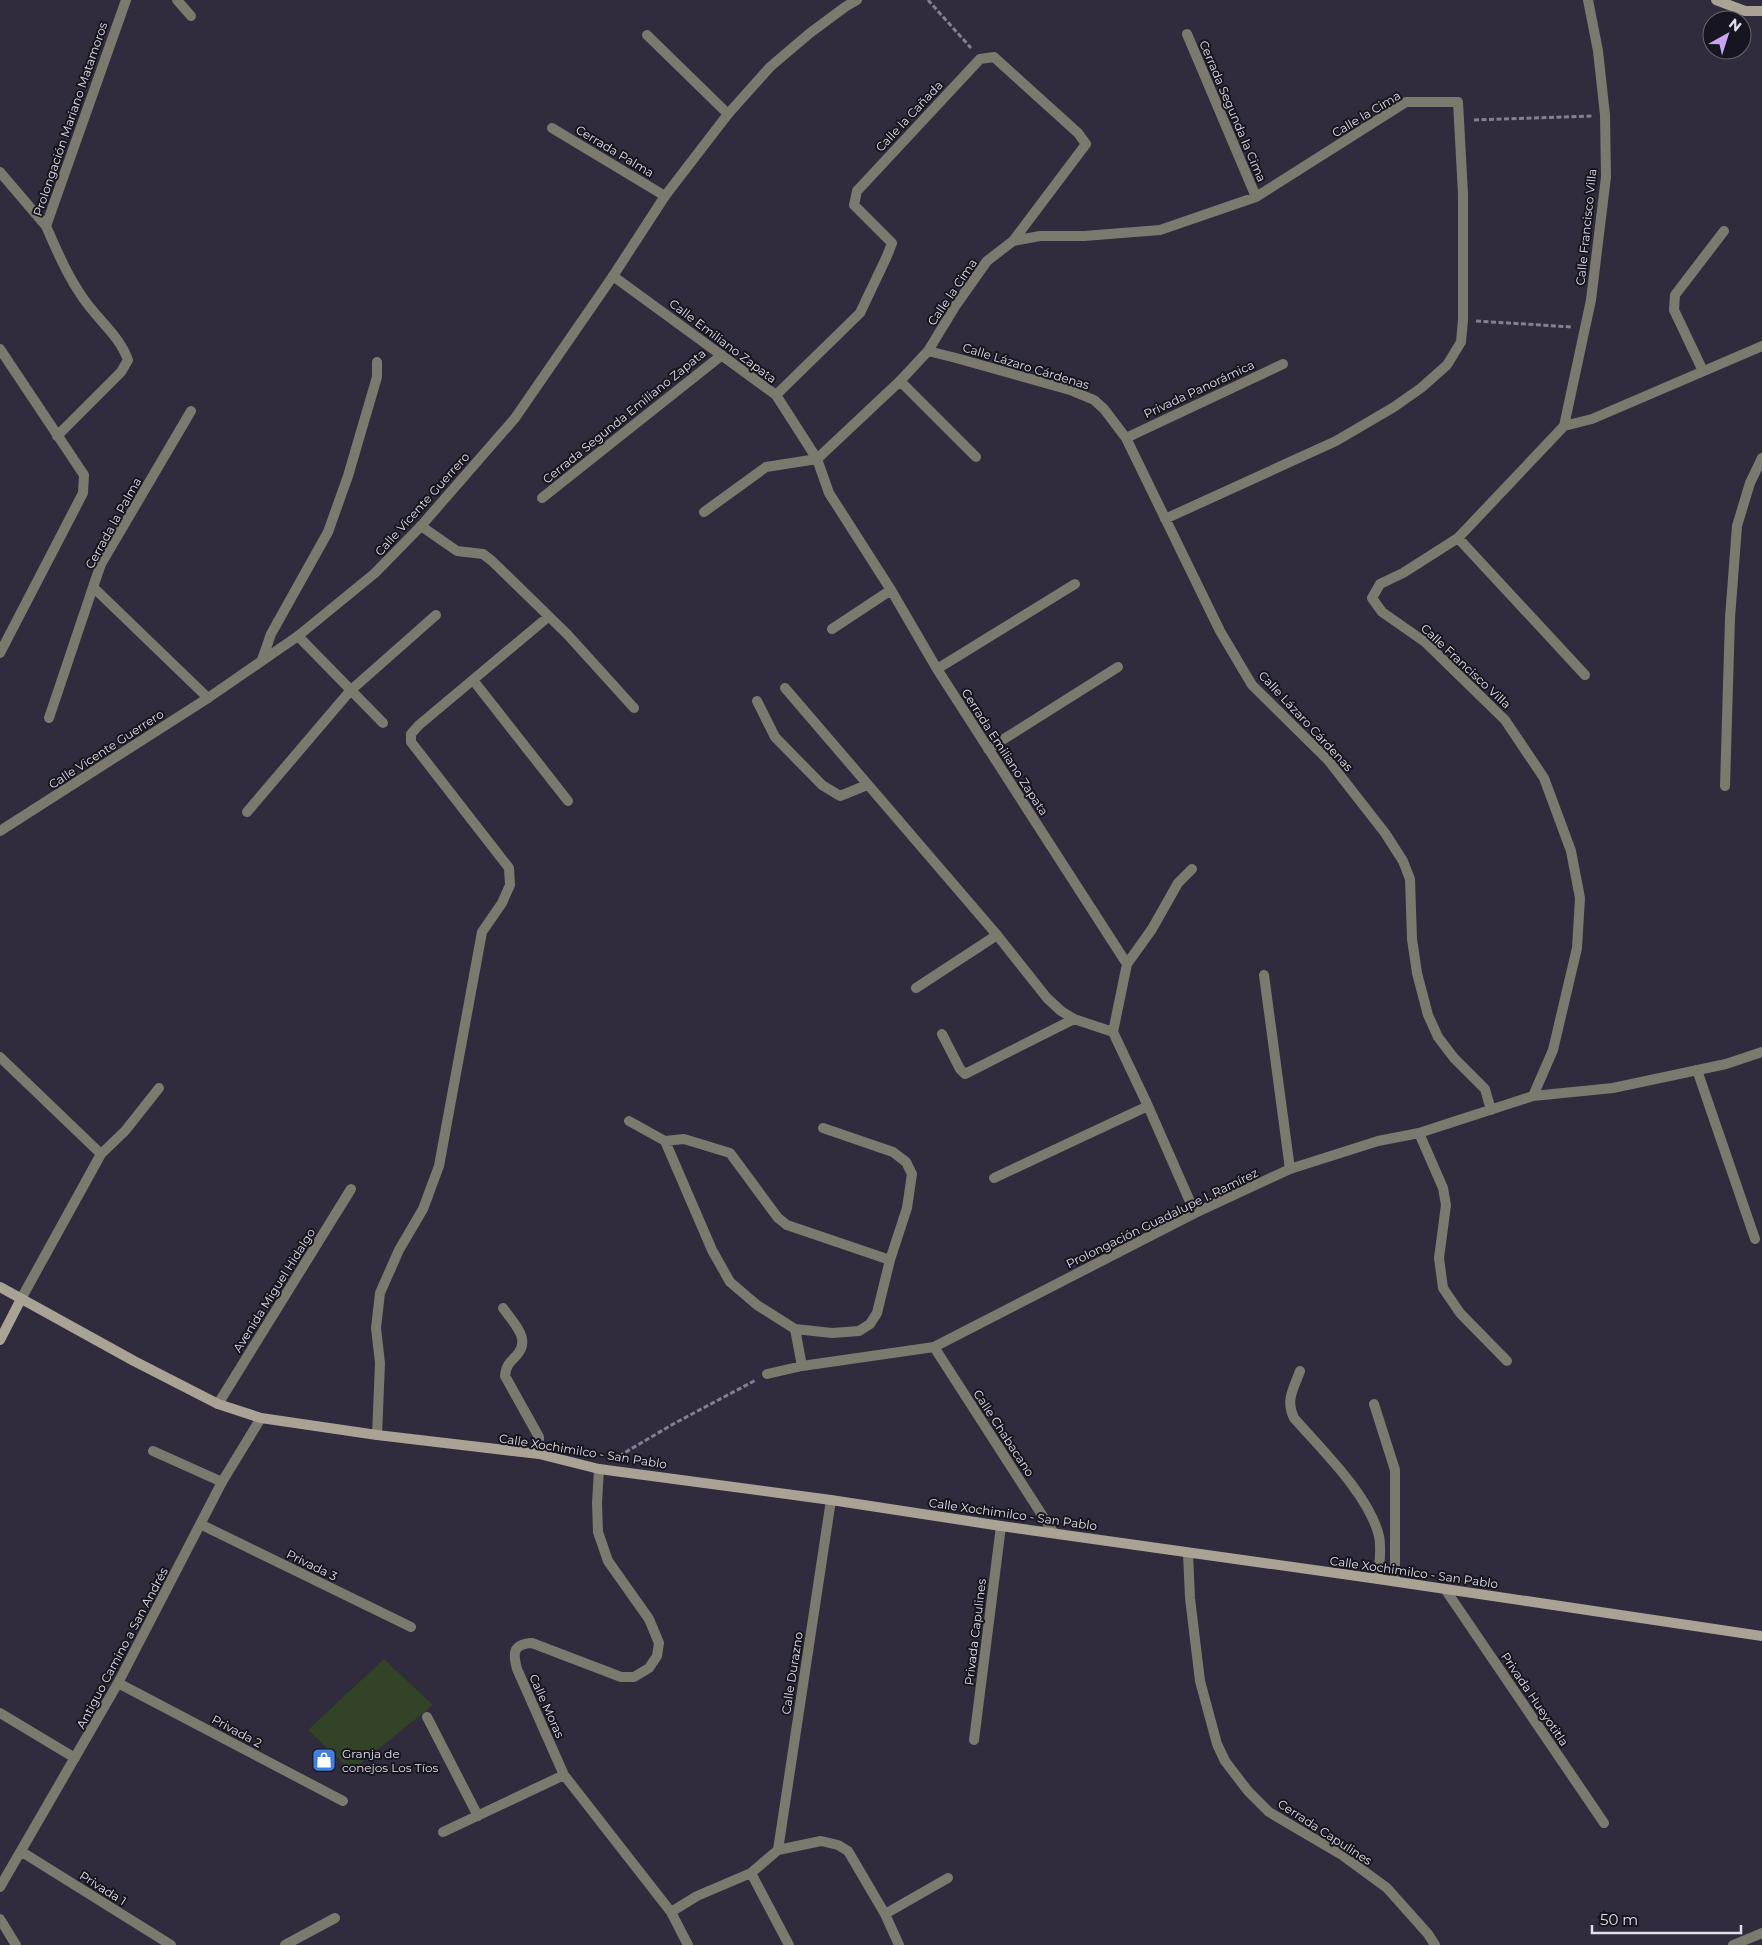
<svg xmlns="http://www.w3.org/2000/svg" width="1762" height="1945" viewBox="0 0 1762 1945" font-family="Montserrat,sans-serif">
	<rect width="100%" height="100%" fill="#302b3d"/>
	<path fill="#324327" d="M384,1659L433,1705L351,1771L308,1730Z"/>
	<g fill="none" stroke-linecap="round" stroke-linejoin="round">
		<path stroke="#85808f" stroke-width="3" stroke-dasharray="5 2.5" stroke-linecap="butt" d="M928,0L971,48
			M1474,120L1592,116
			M1476,321L1572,327
			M619,1456L675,1423L756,1380"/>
		<path stroke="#7c796f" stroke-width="10" d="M191,411L101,564L93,587L208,698
			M350,691L436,615
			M49,718L93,587
			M1264,975L1290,1169
			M1697,1070L1755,1239
			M153,1451L222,1482"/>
		<path stroke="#7c796f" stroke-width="10" d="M177,0L191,16
			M1187,34L1256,197
			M647,35L728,114
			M552,128L665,196
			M0,172L46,226
			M613,276L776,395L817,459L829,493L891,590L937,669L1127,964L1113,1032L1148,1106L1195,1213
			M0,349L84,475L83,493L0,653
			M928,351L956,358L1070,390L1094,400L1104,409L1126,438L1220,631L1252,685L1328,760L1385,833L1403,861L1410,879L1412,939L1417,973L1428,1015L1438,1037L1454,1058L1485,1089L1491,1110
			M1703,371L1674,310L1675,295L1724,231
			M900,381L976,457
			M776,395L860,313L887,256L892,243L854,205L857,191L980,59L994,57L1078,133L1086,144L1013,241
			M1564,426L1592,419L1762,346
			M57,436L121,372L128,360C119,335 97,319 83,298C67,275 57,251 46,226L126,0
			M1126,438L1283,364
			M542,498L722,355
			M704,512L766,467L817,459L900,381L928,351L956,305L987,261L1013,241L1040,236H1084L1160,230L1256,197L1406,102H1458L1463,194V320L1461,342L1447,365L1421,388L1394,407L1336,441L1165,519
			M421,526L457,551L483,554L492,561L567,634L634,708
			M1458,538L1585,675
			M832,629L891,590
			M298,636L383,723
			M262,660L271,634L328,532L348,476L377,377V362
			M937,669L1075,584
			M473,680L568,801
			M785,688L997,935L1047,998L1061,1011L1074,1019L1113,1032
			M757,701L775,737L822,785L840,796L867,785
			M988,749L1118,667
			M1725,786L1730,618L1737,526L1750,483L1762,458
			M247,812L350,691
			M1127,964L1152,929L1178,883L1192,869
			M916,988L997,935
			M942,1034L960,1069L965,1074L1074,1019
			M0,1057L101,1154
			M1533,1096L1553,1050L1577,948L1580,898L1571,851L1544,778L1505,720L1425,642L1382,612L1372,598L1380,584L1403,573L1458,538L1564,426L1591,300L1606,177L1605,115L1598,51L1588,0
			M629,1121L665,1141L712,1250L730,1282L757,1305L795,1329L802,1366
			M1419,1133L1443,1188L1446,1205L1439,1258L1443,1288L1460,1313L1507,1361
			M665,1141L684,1139L730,1153L778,1218L787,1225L890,1260
			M994,1178L1148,1106
			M21,1299L101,1154L125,1131L159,1088
			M503,1308C514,1324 532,1339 516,1356C509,1363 506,1366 505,1376L539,1437V1454
			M795,1329L832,1333L859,1331L870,1324L877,1313L890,1260L907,1208L912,1174L906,1162L893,1152L823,1128
			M934,1347L1053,1532
			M1300,1371C1294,1388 1285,1400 1294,1418C1322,1450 1369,1495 1379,1536C1382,1550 1379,1565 1378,1579
			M767,1374L802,1366L934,1347L1195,1213L1290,1169L1378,1141L1419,1133L1533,1096L1613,1088L1726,1064L1762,1052
			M218,1404L351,1189
			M1374,1404L1395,1470V1581
			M377,1435L380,1363L376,1328L380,1293L399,1250L423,1209L439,1166L482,932L502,903L510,885L509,868L411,742V734L419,725L548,617
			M599,1469L597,1503L598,1532L608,1561L649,1619L659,1643L657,1656L649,1668L634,1677H621L532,1643C512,1644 513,1654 517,1669L564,1775L671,1912L697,1896L751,1873L778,1850L821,1841L838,1845L848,1851L885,1914L899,1945
			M202,1525L411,1627
			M1188,1553L1190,1598L1200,1681L1217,1744L1225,1761L1248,1791L1269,1812L1342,1855L1387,1888L1428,1934L1435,1945
			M1445,1589L1604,1823
			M118,1683L343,1801
			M0,1713L75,1758
			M427,1717L478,1816
			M974,1740L1001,1526
			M443,1832L564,1775
			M778,1850L831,1500
			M22,1852L171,1945
			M751,1873L789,1945
			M0,1887L118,1683L222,1482L261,1418
			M671,1912L688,1945
			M885,1914L948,1878
			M0,1919L16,1945
			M285,1945L335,1918
			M1733,1945L1762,1933"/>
		<path stroke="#7c796f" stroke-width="10" d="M0,831L208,698L298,636L375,573L421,526L515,418L613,276L665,196L728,114L770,67L810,33L845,7L857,0"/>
		<path stroke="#a8a394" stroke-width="10" d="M1716,0L1745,11H1762
			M0,1287L134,1361L218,1404L261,1418L377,1435L539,1454L599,1469L831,1500L1001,1526L1378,1579L1762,1636
			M0,1340L21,1299"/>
	</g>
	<defs>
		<g id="shop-square" transform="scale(1.25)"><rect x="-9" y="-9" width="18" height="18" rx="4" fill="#3f7fe0" stroke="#17151d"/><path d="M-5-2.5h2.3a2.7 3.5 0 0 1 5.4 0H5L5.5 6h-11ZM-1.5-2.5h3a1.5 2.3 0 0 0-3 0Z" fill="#fff"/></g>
	</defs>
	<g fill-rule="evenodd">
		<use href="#shop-square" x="324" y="1760"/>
	</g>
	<g text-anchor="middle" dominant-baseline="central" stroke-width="4" stroke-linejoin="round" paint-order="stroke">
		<g font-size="12" fill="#e2deea" stroke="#17151d">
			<text transform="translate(1233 111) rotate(67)">Cerrada Segunda la Cima</text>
			<text transform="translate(1366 114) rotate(-31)">Calle la Cima</text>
			<text transform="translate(909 116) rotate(-47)">Calle la Cañada</text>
			<text transform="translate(70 119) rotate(-71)">Prolongación Mariano Matamoros</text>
			<text transform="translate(615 151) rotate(31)">Cerrada Palma</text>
			<text transform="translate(1586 227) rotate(-84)">Calle Francisco Villa</text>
			<text transform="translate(952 292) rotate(-56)">Calle la Cima</text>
			<text transform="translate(723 341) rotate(37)">Calle Emiliano Zapata</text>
			<text transform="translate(1026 366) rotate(17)">Calle Lázaro Cárdenas</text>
			<text transform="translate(1199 389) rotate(-25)">Privada Panorámica</text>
			<text transform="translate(624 416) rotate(-39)">Cerrada Segunda Emiliano Zapata</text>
			<text transform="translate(422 504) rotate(-48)">Calle Vicente Guerrero</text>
			<text transform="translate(113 523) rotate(-61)">Cerrada la Palma</text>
			<text transform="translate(1466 666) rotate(43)">Calle Francisco Villa</text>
			<text transform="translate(1306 721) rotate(47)">Calle Lázaro Cárdenas</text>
			<text transform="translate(106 749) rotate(-33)">Calle Vicente Guerrero</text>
			<text transform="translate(1005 752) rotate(57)">Cerrada Emiliano Zapata</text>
			<text transform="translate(1162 1218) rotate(-26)">Prolongación Guadalupe I. Ramírez</text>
			<text transform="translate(274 1290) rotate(-58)">Avenida Miguel Hidalgo</text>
			<text transform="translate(1004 1433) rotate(57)">Calle Chabacano</text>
			<text transform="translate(583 1451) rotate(9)">Calle Xochimilco - San Pablo</text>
			<text transform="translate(1013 1514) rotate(8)">Calle Xochimilco - San Pablo</text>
			<text transform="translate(312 1565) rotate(26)">Privada 3</text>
			<text transform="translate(1414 1572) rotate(8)">Calle Xochimilco - San Pablo</text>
			<text transform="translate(975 1632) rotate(-83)">Privada Capulines</text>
			<text transform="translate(122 1648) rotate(-62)">Antiguo Camino a San Andrés</text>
			<text transform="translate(792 1673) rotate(-81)">Calle Durazno</text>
			<text transform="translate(1535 1699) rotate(56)">Privada Hueyotitla</text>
			<text transform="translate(547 1706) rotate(66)">Calle Moras</text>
			<text transform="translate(237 1731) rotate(28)">Privada 2</text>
			<text transform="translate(1325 1832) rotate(33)">Cerrada Capulines</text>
			<text transform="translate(103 1888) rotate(32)">Privada 1</text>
		</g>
		<g font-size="12" fill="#e2deea" stroke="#17151d" text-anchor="start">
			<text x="342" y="1753">Granja de<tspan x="342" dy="14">conejos Los Tíos</tspan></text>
		</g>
	</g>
	<g transform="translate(1727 35) rotate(39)"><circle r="24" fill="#17151d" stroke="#68656f"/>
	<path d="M0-4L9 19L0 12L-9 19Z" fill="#c8a5ef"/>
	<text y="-8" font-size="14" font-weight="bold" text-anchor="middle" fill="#e2deea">N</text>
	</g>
	<path d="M1592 1925v8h149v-8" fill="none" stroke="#e2deea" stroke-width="2.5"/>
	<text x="1600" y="1925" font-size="15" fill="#e2deea" stroke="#17151d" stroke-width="4" paint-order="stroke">50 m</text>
</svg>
